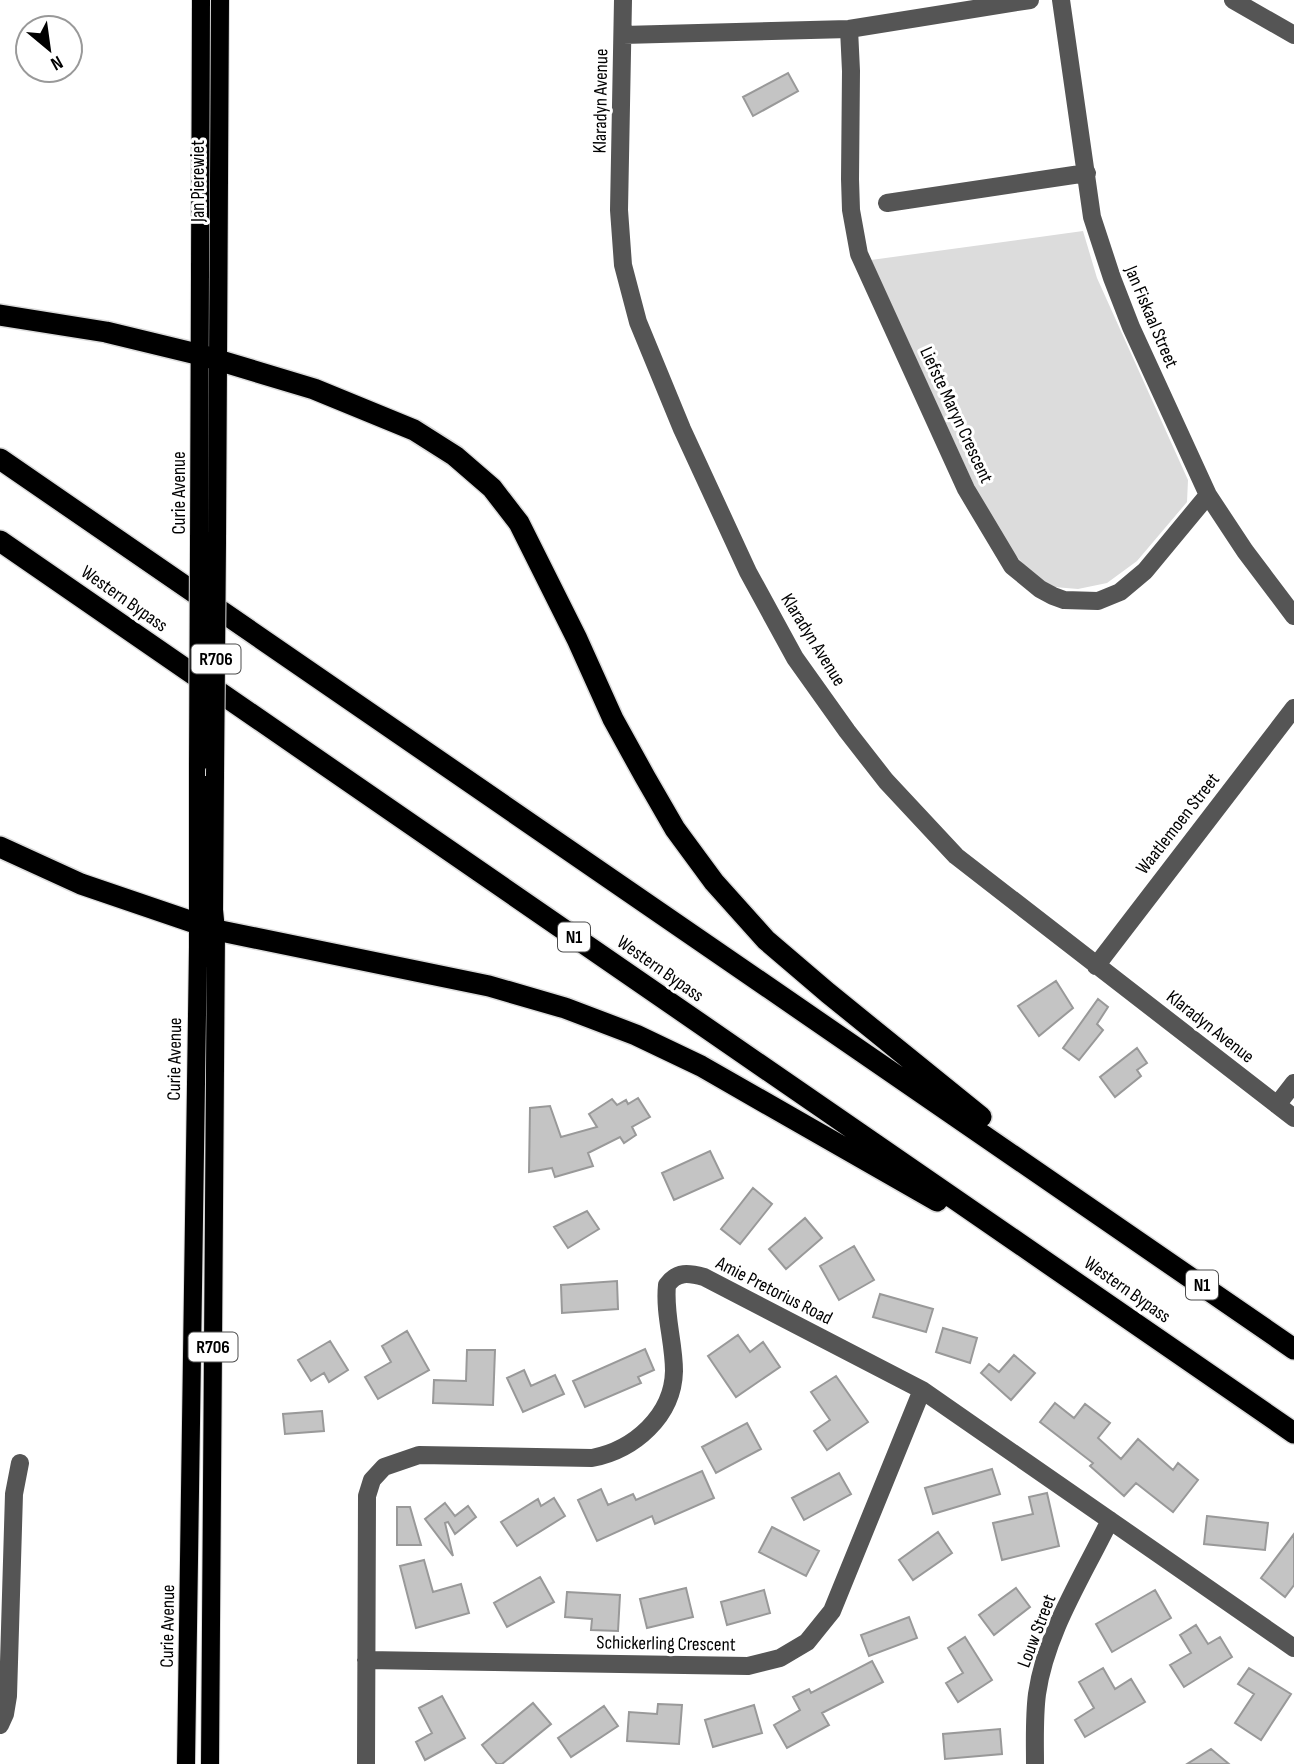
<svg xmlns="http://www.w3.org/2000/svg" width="1294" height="1764" viewBox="0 0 1294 1764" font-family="'Sofia Sans Condensed',sans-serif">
	<rect width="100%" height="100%" fill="#fff"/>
	<path fill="#dcdcdc" d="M1083,231L1097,278L1188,480L1187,502L1137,561L1107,583L1078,589L1054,587L1032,574L1010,549L979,496L871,260Z"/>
	<path fill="#c4c4c4" stroke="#999" stroke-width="2" d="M788,73L798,91L753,116L743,97Z
		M1056,981L1073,1008L1039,1036L1018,1006Z
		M1098,999L1108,1007L1097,1024L1103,1030L1079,1060L1063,1048Z
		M1137,1048L1147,1063L1137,1070L1141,1076L1115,1097L1100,1077Z
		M638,1098L650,1117L632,1127L636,1135L624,1143L620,1137L588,1153L593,1166L555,1177L552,1168L529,1172L530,1108L550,1106L561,1137L597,1127L589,1114L612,1099L617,1105L626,1100L628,1104Z
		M710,1151L723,1178L674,1200L662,1173Z
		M753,1188L772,1204L740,1244L721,1229Z
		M587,1211L599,1229L568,1248L554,1227Z
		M805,1218L822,1238L786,1269L769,1249Z
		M854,1246L874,1280L839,1300L820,1266Z
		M617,1281L618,1309L562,1313L561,1285Z
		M880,1294L933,1309L926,1332L873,1317Z
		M943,1328L977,1338L970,1363L936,1352Z
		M407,1331L429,1370L378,1399L365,1377L391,1362L382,1346Z
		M738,1335L750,1352L763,1342L780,1367L736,1397L708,1356Z
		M330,1341L348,1370L329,1382L324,1373L311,1381L298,1360Z
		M645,1349L654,1370L638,1377L641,1383L585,1407L573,1381Z
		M467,1350H495L493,1405L433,1403L434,1380L466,1381Z
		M1014,1355L1035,1373L1011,1400L981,1373L989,1364L999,1372Z
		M524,1370L531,1386L555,1375L564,1394L523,1412L507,1378Z
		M836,1376L868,1422L827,1450L814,1431L830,1420L811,1392Z
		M1055,1403L1074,1418L1085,1404L1110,1423L1098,1438L1121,1459L1138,1439L1173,1470L1178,1463L1198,1480L1173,1512L1136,1483L1124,1496L1090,1466L1093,1463L1040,1422Z
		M322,1411L324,1431L285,1434L283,1414Z
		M747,1423L761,1449L716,1473L702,1447Z
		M992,1469L1000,1494L933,1514L925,1488Z
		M702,1471L714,1498L655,1524L652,1516L597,1541L578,1500L601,1489L608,1505L633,1494L636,1500Z
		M839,1473L851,1494L804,1520L792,1498Z
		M1047,1493L1059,1546L1002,1560L993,1523L1033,1514L1029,1497Z
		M554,1498L565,1516L517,1546L501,1522L538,1499L541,1506Z
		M445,1503L455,1516L468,1506L476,1517L455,1534L448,1522L445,1523L453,1556L425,1519Z
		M397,1507H410L421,1545H397Z
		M1207,1516L1268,1523L1265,1550L1204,1544Z
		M772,1527L819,1551L806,1576L759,1552Z
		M938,1532L952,1553L913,1580L899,1560Z
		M1294,1534V1585L1285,1597L1261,1578Z
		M424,1560L433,1592L461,1584L469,1613L416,1628L400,1566Z
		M540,1577L554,1602L507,1627L494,1603Z
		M686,1588L693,1617L647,1628L640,1599Z
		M1016,1588L1030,1607L994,1635L979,1615Z
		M764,1590L770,1613L727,1625L721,1602Z
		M1155,1590L1171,1618L1112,1652L1096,1624Z
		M567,1592L620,1595L618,1631L591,1630L592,1619L565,1617Z
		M909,1617L917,1638L869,1656L861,1635Z
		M1196,1625L1208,1644L1220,1637L1232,1657L1184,1687L1170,1665L1191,1653L1180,1635Z
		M965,1637L992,1680L958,1702L946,1683L963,1673L948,1648Z
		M872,1661L883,1682L822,1713L829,1725L787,1748L774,1725L800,1710L793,1697L809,1689L811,1693Z
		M1103,1668L1115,1689L1131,1679L1145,1702L1085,1737L1075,1720L1094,1708L1079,1682Z
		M1249,1668L1291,1694L1261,1740L1235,1723L1254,1694L1238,1684Z
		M442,1696L465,1738L425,1760L416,1742L432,1733L419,1708Z
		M533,1703L551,1724L502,1764H497L482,1745Z
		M658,1704L682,1705L679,1744L627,1741L629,1712L657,1714Z
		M754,1705L762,1733L713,1747L705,1720Z
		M604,1706L618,1726L571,1757L558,1738Z
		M1000,1729L1002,1754L945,1759L943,1734Z
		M1211,1749L1229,1764H1187Z"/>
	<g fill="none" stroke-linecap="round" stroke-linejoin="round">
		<g stroke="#dbdbdb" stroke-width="20">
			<path id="major" d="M199,543L201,0
				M217,543L220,0
				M186,1764L198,947V764
				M210,1764L216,930L214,910L215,776"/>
		</g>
		<g stroke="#dbdbdb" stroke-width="24">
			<path id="highway" d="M0,315L106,332L201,355L314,389L414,430L455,456L492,488L519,523L577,639L613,719L645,777L675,829L714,882L766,940L828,993L981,1117
				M0,459L1294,1349
				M0,541L1294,1433
				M0,847L81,884L216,930L489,986L565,1008L636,1035L701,1066L937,1201"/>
		</g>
		<path stroke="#555" stroke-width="18" d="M623,0L619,210L623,265L638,322L682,429L748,572L795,658L847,731L886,781L956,856L1294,1118
			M1061,0L1092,217L1112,278L1131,327L1208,495L1245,551L1294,616
			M1233,0L1294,35
			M849,29L851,71L850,179L851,210L859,254L966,489L1012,566L1040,589L1053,596L1064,600L1098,601L1120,592L1145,571L1208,495
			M623,35L849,29L1030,0
			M887,203L1087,173
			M1096,966L1294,708
			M1277,1105L1294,1083
			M366,1660L748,1666L780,1658L807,1642L832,1611L922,1390
			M0,1725L5,1714L8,1696L14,1494L20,1463
			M366,1764L367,1496L372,1480L384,1467L419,1455L592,1458C634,1450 673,1416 674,1371C674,1342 664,1314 667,1285C677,1271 689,1273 704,1277L922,1390L1294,1648
			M1035,1764C1035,1741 1034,1717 1037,1694C1046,1632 1083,1576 1110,1520"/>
		<use href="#major" stroke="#000" stroke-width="18"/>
		<use href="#highway" stroke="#000" stroke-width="21"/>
		<g stroke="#dbdbdb" stroke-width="20" stroke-linecap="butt">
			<path id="major-bridge" d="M198,764L199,543
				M215,776L217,543"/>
		</g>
		<use href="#major-bridge" stroke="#000" stroke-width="18"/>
	</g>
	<g text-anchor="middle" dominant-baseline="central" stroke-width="6" stroke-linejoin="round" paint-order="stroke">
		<g fill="#fff" stroke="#4c4c4c" stroke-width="2">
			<rect x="191.5" y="644.5" width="49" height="29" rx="5"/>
			<rect x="558" y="922.5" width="32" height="29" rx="5"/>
			<rect x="1186" y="1270.5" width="32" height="29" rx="5"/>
			<rect x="188.5" y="1332.5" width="49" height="29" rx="5"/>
		</g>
		<g font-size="18" font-weight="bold" fill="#000">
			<text x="216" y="659">R706</text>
			<text x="574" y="937">N1</text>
			<text x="1202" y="1285">N1</text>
			<text x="213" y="1347">R706</text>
		</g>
		<g font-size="19" fill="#000" stroke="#fff">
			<text transform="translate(601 101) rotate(-89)">Klaradyn Avenue</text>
			<text transform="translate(198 181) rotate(-90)">Jan Pierewiet</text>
			<text transform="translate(1151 317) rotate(67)">Jan Fiskaal Street</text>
			<text transform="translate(956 415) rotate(65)">Liefste Maryn Crescent</text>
			<text transform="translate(179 493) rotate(-90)">Curie Avenue</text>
			<text transform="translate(124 599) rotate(35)">Western Bypass</text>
			<text transform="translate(813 640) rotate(58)">Klaradyn Avenue</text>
			<text transform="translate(1178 824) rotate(-52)">Waatlemoen Street</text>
			<text transform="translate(660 969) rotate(35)">Western Bypass</text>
			<text transform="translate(1210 1027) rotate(38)">Klaradyn Avenue</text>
			<text transform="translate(175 1059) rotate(-89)">Curie Avenue</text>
			<text transform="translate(1127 1290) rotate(35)">Western Bypass</text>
			<text transform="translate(774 1291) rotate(27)">Amie Pretorius Road</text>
			<text transform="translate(168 1626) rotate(-89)">Curie Avenue</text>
			<text transform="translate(1037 1631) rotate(-69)">Louw Street</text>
			<text transform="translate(666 1644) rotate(1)">Schickerling Crescent</text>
		</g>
	</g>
	<g transform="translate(49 49) rotate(151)"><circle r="33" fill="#ffffff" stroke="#999999" stroke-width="2"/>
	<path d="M0-5L12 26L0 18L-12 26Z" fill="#000000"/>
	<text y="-10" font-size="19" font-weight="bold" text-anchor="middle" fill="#000000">N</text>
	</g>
</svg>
